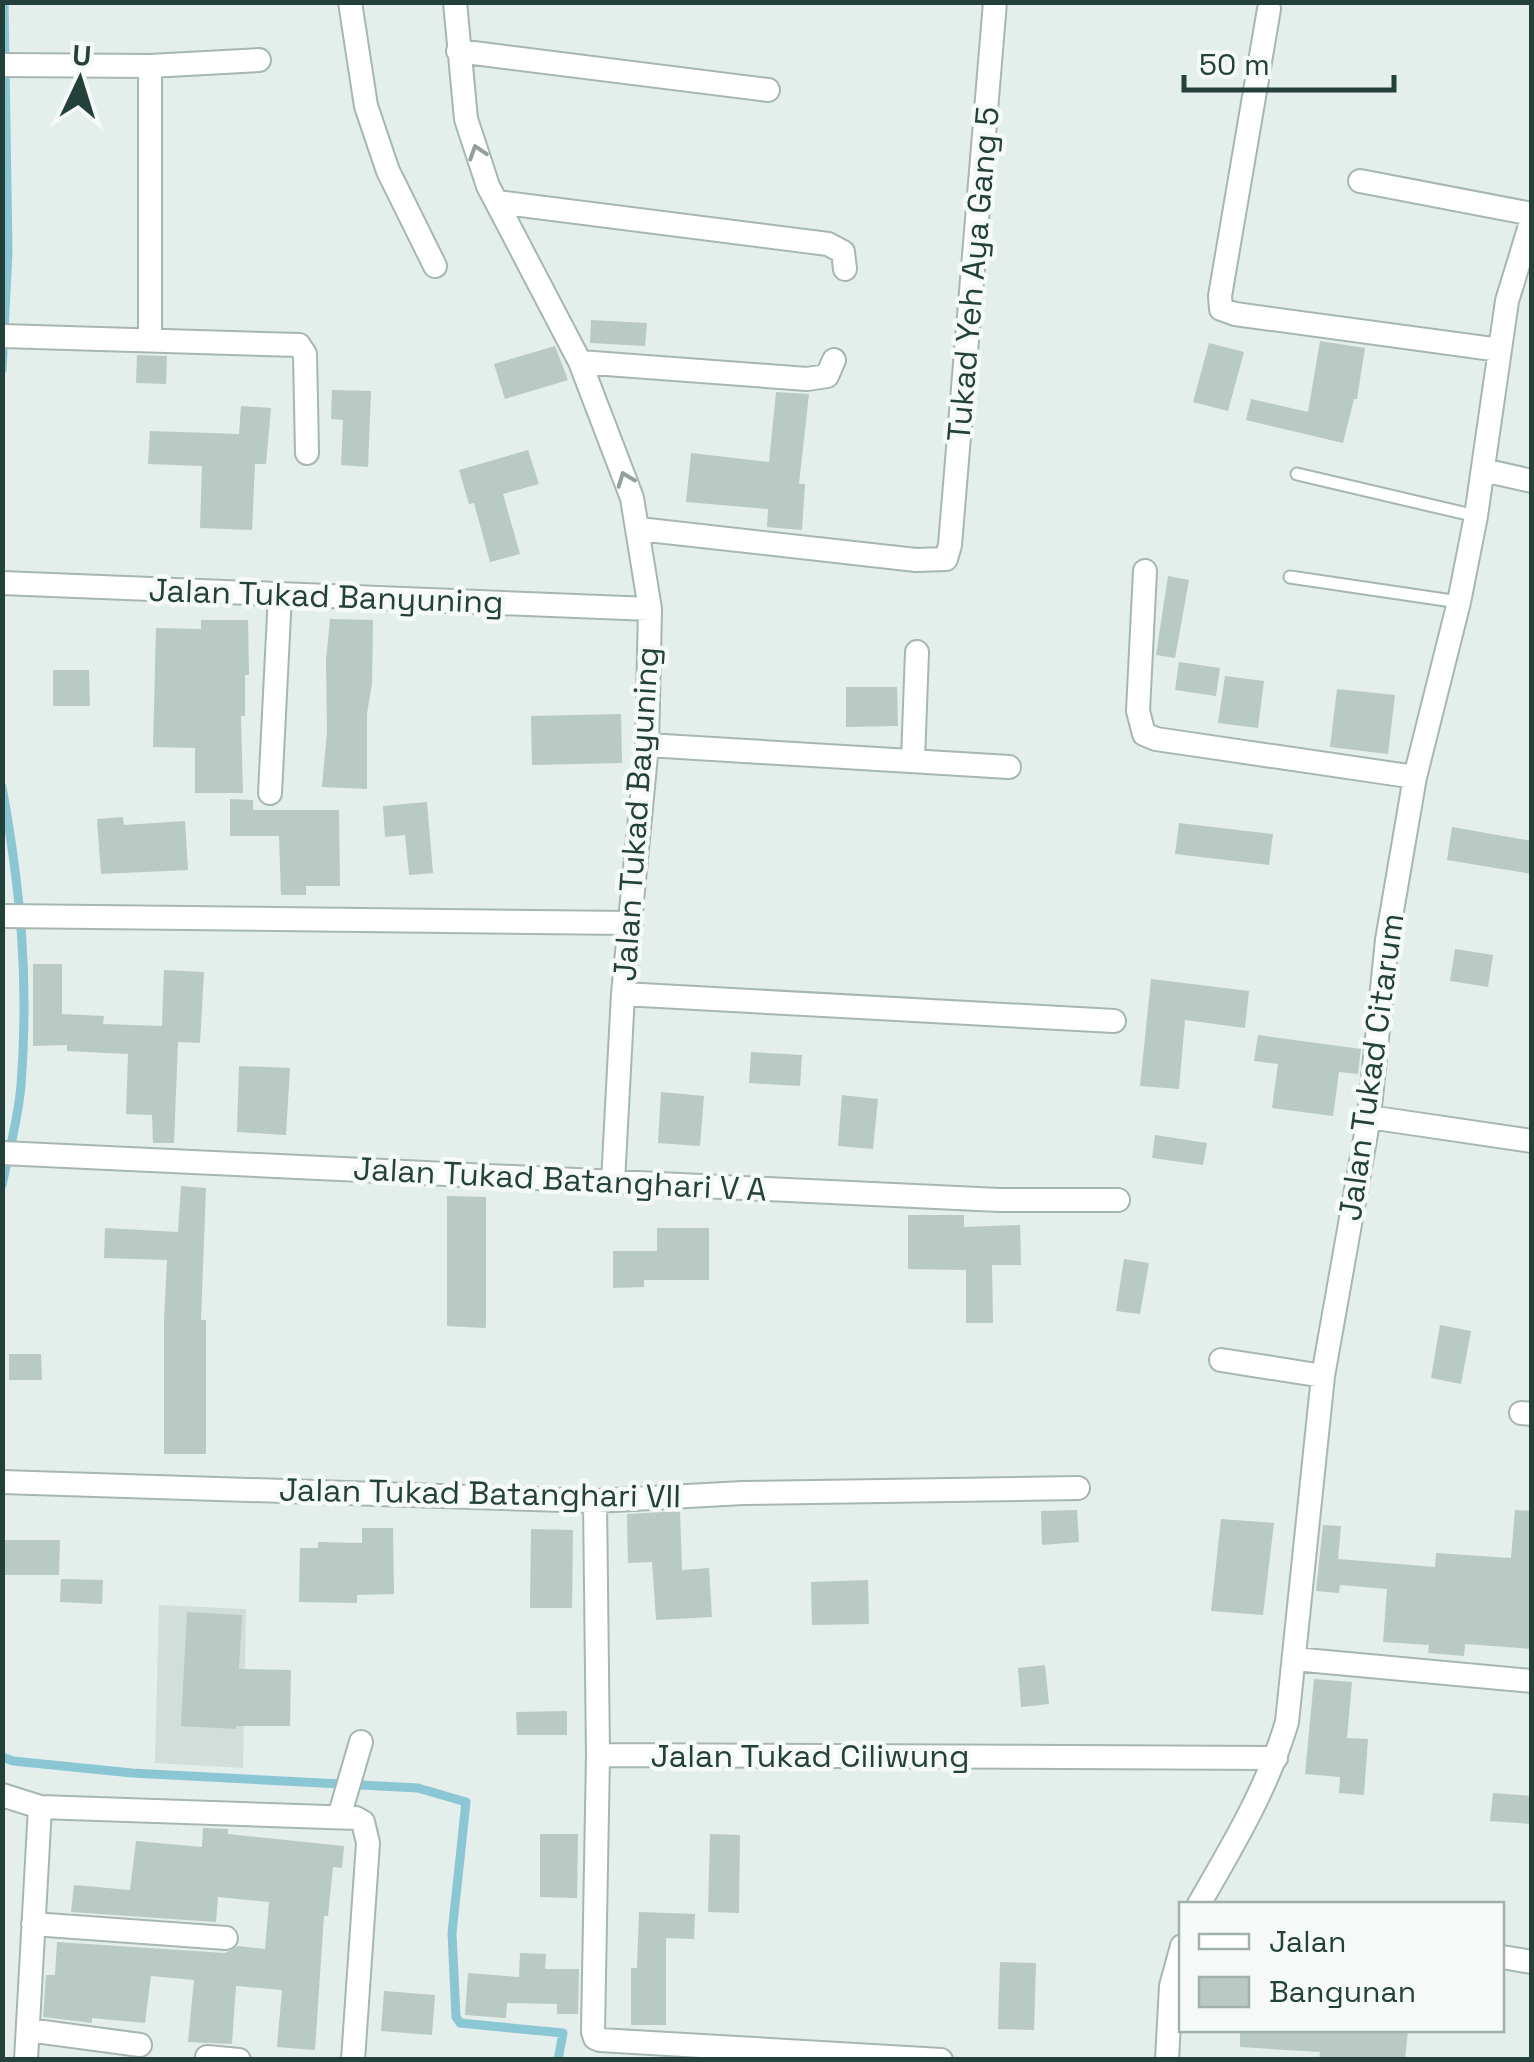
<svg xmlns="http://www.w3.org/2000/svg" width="1534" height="2062" viewBox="0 0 1534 2062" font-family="'Space Grotesk',sans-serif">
	<rect width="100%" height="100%" fill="#e4eeea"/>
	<path fill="#d2ded9" d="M159,1605L246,1609L243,1768L155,1763Z"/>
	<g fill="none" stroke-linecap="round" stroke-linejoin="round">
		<path stroke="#8bc6d4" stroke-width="9" d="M2,370L8,252L4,2
			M2,787C21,891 29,981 21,1086C18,1119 9,1152 2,1185
			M2,1757L13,1761L132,1773L418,1788L466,1802L452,1933L456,2017L460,2023L563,2033L558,2060"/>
	</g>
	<path fill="#b9c9c3" d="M591,320L647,323L645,346L590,343Z
		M1320,341L1365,348L1357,399H1354L1343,443L1246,420L1251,399L1308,412Z
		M1209,343L1244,352L1228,411L1193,402Z
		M555,346L568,380L505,399L494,364Z
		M137,355L167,356L166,384L136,383Z
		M332,390L371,391L368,467L341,465L343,420L331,419Z
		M776,392L809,394L799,484H805L802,530L767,527L768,509L686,502L691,453L769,462Z
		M241,406L271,408L266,464H255L252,530L200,528L202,466L148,464L150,431L239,434Z
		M528,450L539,484L503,494L520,554L490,562L474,503L469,504L459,470Z
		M1168,576L1189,580L1175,658L1156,655Z
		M330,619L373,620L372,683L367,714V789L322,787L327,732L326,660Z
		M201,620H248L249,675H245V716H241L243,793H195V748L153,747L156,628L201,629Z
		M1179,662L1220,668L1216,696L1175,690Z
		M53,670H89L90,706H53Z
		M1225,676L1264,681L1258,728L1218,723Z
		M846,687H897L898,726L846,727Z
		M1337,689L1395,695L1388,754L1330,747Z
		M621,714L622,763L532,765L531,716Z
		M230,799L253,800V810H339L340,886H306V895H281L279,836H230Z
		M427,802L433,873L409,875L405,835L385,837L383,806Z
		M123,817L124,825L185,821L188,870L101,874L97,819Z
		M1179,823L1273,834L1269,865L1175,854Z
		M1452,827L1532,841V874L1447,860Z
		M1455,949L1493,955L1488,987L1450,981Z
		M33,964H62V1014L104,1016L103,1024L162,1026L164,970L204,972L200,1043L178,1042L174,1143H153L152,1115L126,1114L128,1054L67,1051V1045L33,1046Z
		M1151,979L1249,991L1245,1028L1185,1020L1179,1089L1140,1086Z
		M1258,1035L1361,1049L1358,1074L1339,1072L1333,1116L1272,1108L1278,1064L1254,1061Z
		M751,1052L802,1055L800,1086L749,1083Z
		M239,1066L290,1068L286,1135L237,1132Z
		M661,1092L704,1096L700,1146L658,1143Z
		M842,1095L878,1099L873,1149L838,1146Z
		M1155,1135L1207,1143L1203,1165L1152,1158Z
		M181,1186L206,1188L201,1320H206V1454H164V1320L167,1260L104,1258L105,1228L178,1232Z
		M447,1196L486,1197V1328L447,1326Z
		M908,1215H964V1227L1020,1225L1021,1265H992L993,1323H966V1270L908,1269Z
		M657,1228H709V1280H644V1287L613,1288V1251H657Z
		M1124,1259L1149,1263L1140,1314L1116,1311Z
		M1440,1325L1471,1331L1461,1384L1431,1378Z
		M9,1354H41L42,1380H9Z
		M1077,1510L1079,1542L1042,1545L1041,1511Z
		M1515,1510L1532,1511V1649L1465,1644L1464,1656L1428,1653L1429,1645L1383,1642L1387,1589L1340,1585L1339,1593L1316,1591L1323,1525L1341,1526L1338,1559L1435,1567L1436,1553L1511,1558Z
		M680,1511L682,1570L709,1568L712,1617L656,1620L652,1562L628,1563L627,1514Z
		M1221,1519L1274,1523L1263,1615L1211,1611Z
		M362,1528H393L394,1594L357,1595V1603L299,1602L300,1548H318V1542L362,1543Z
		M531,1529L573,1530L572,1608H530Z
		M2,1540H60L59,1575H2Z
		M61,1579L103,1580L102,1604L60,1602Z
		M868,1580L869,1624L812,1625L811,1582Z
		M187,1612L242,1615L239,1669L291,1670L290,1726H236V1729L181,1726Z
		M1045,1665L1049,1704L1021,1707L1018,1668Z
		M1314,1679L1352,1682L1347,1738L1368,1739L1364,1795L1339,1793L1340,1777L1305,1774Z
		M567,1711V1735H517L516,1712Z
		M1493,1793L1532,1796V1824L1490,1821Z
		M203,1828L228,1829V1834L344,1846L342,1868L333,1867L328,1916H324L315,2050L277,2047L282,1990L236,1986L232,2044L188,2042L194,1980L151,1976L145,2023L92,2018V2023L43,2017L46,1975H55L57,1942L225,1953L238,1946L265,1949L269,1902L218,1897L216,1922L71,1912L74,1885L130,1890L136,1841L202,1847Z
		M540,1834H578L577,1898L540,1897Z
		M710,1834L740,1835L739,1913L708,1912Z
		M639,1912L695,1914L694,1939L666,1938V2025H631V1968H637Z
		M520,1953L546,1954L545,1969H579L578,2014H557V2004L507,2003L506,2018L465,2015L468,1973L519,1977Z
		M1000,1962L1036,1963L1034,2030L998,2029Z
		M384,1991L435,1995L432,2035L381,2031Z
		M1240,2030H1408L1405,2060H1319L1320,2052L1240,2047Z"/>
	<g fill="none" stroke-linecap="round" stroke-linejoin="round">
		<g stroke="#a6b7b2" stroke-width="15">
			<path id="service" d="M1297,474L1476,516
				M1290,577L1459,602"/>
		</g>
		<g stroke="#a6b7b2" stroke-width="26">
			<path id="minor" d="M350,2L366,106L388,171L435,266
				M455,2L466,119L488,186L580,362L632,498L650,609L647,745L623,994L613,1182
				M1269,9L1220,296L1221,309L1235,314L1500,350
				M458,51L768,90
				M2,65L150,66L259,60
				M1360,181L1532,214
				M497,202L828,244L843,252L845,269
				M2,336L299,345L305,354L307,453
				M150,339V66
				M580,362L807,379L827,376L834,360
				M1483,470L1532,481
				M639,529L916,560L946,559L950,545L995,2
				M1145,571L1138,711L1144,734L1156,739L1415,777
				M2,583L650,609
				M647,745L1009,767
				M913,760L917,652
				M270,793L280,595
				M2,916L631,923
				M623,994L1114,1021
				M1369,1117L1532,1141
				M2,1153L999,1200H1118
				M1221,1360L1323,1376
				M1521,1413L1532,1414
				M2,1482L595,1501L743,1493L1078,1488
				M595,1501L598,1755L593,2032L595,2038L600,2040
				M1294,1659L1532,1681
				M598,1755L1276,1758
				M2,1795L40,1807L356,1818L363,1822L368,1843L353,2060
				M339,1817L361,1742
				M1199,1904C1233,1845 1267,1789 1287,1722L1323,1376L1369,1117L1387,940L1415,777L1459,602L1476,516L1507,301L1532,219
				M33,1924L226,1938
				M1502,1957L1532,1962
				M28,2030L140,2045
				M600,2040L941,2060
				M207,2057L239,2060
				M26,2060L40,1807
				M1167,2060L1171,1986L1182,1946"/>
		</g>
		<use href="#service" stroke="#fff" stroke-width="11"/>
		<use href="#minor" stroke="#fff" stroke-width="22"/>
	</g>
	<defs><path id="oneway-chevron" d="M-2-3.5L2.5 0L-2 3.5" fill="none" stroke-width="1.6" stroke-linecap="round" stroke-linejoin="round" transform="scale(2.5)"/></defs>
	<g stroke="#91a09c">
		<use href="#oneway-chevron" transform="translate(477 152) rotate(-108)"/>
		<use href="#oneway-chevron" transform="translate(625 479) rotate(-111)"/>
	</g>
	<g text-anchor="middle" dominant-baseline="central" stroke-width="9" stroke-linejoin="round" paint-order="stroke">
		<g font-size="32" fill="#23413a" stroke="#f5faf8">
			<text transform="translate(973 274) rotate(-85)">Tukad Yeh Aya Gang 5</text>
			<text transform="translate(326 596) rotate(2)">Jalan Tukad Banyuning</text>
			<text transform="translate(636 814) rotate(-86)">Jalan Tukad Bayuning</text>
			<text transform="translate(1371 1067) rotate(-82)">Jalan Tukad Citarum</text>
			<text transform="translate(560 1179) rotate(3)">Jalan Tukad Batanghari V A</text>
			<text transform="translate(480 1493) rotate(1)">Jalan Tukad Batanghari VII</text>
			<text x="810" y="1756">Jalan Tukad Ciliwung</text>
		</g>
	</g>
	<rect width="1534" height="2062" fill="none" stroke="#23413a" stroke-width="10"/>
	<rect x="1179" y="1902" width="325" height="130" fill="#f5faf8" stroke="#a1b0ac" stroke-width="2.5"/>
	<rect x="1199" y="1934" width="50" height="15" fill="#ffffff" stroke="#a1b0ac" stroke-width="2.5"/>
	<text x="1269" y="1952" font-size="30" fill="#23413a">Jalan</text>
	<rect x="1199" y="1977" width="50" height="30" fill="#b9c9c3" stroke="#a1b0ac" stroke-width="2.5"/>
	<text x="1269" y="2002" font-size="30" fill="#23413a">Bangunan</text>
	<g transform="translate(80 80) rotate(4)" stroke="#f5faf8" stroke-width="8" paint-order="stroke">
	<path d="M0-8L18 38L0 25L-18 38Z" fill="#23413a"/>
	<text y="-15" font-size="28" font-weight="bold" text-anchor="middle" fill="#23413a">U</text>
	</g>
	<path d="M1184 75v15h210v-15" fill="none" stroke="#23413a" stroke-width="5"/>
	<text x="1199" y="75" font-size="30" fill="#23413a" stroke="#f5faf8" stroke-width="8" paint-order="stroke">50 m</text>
</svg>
